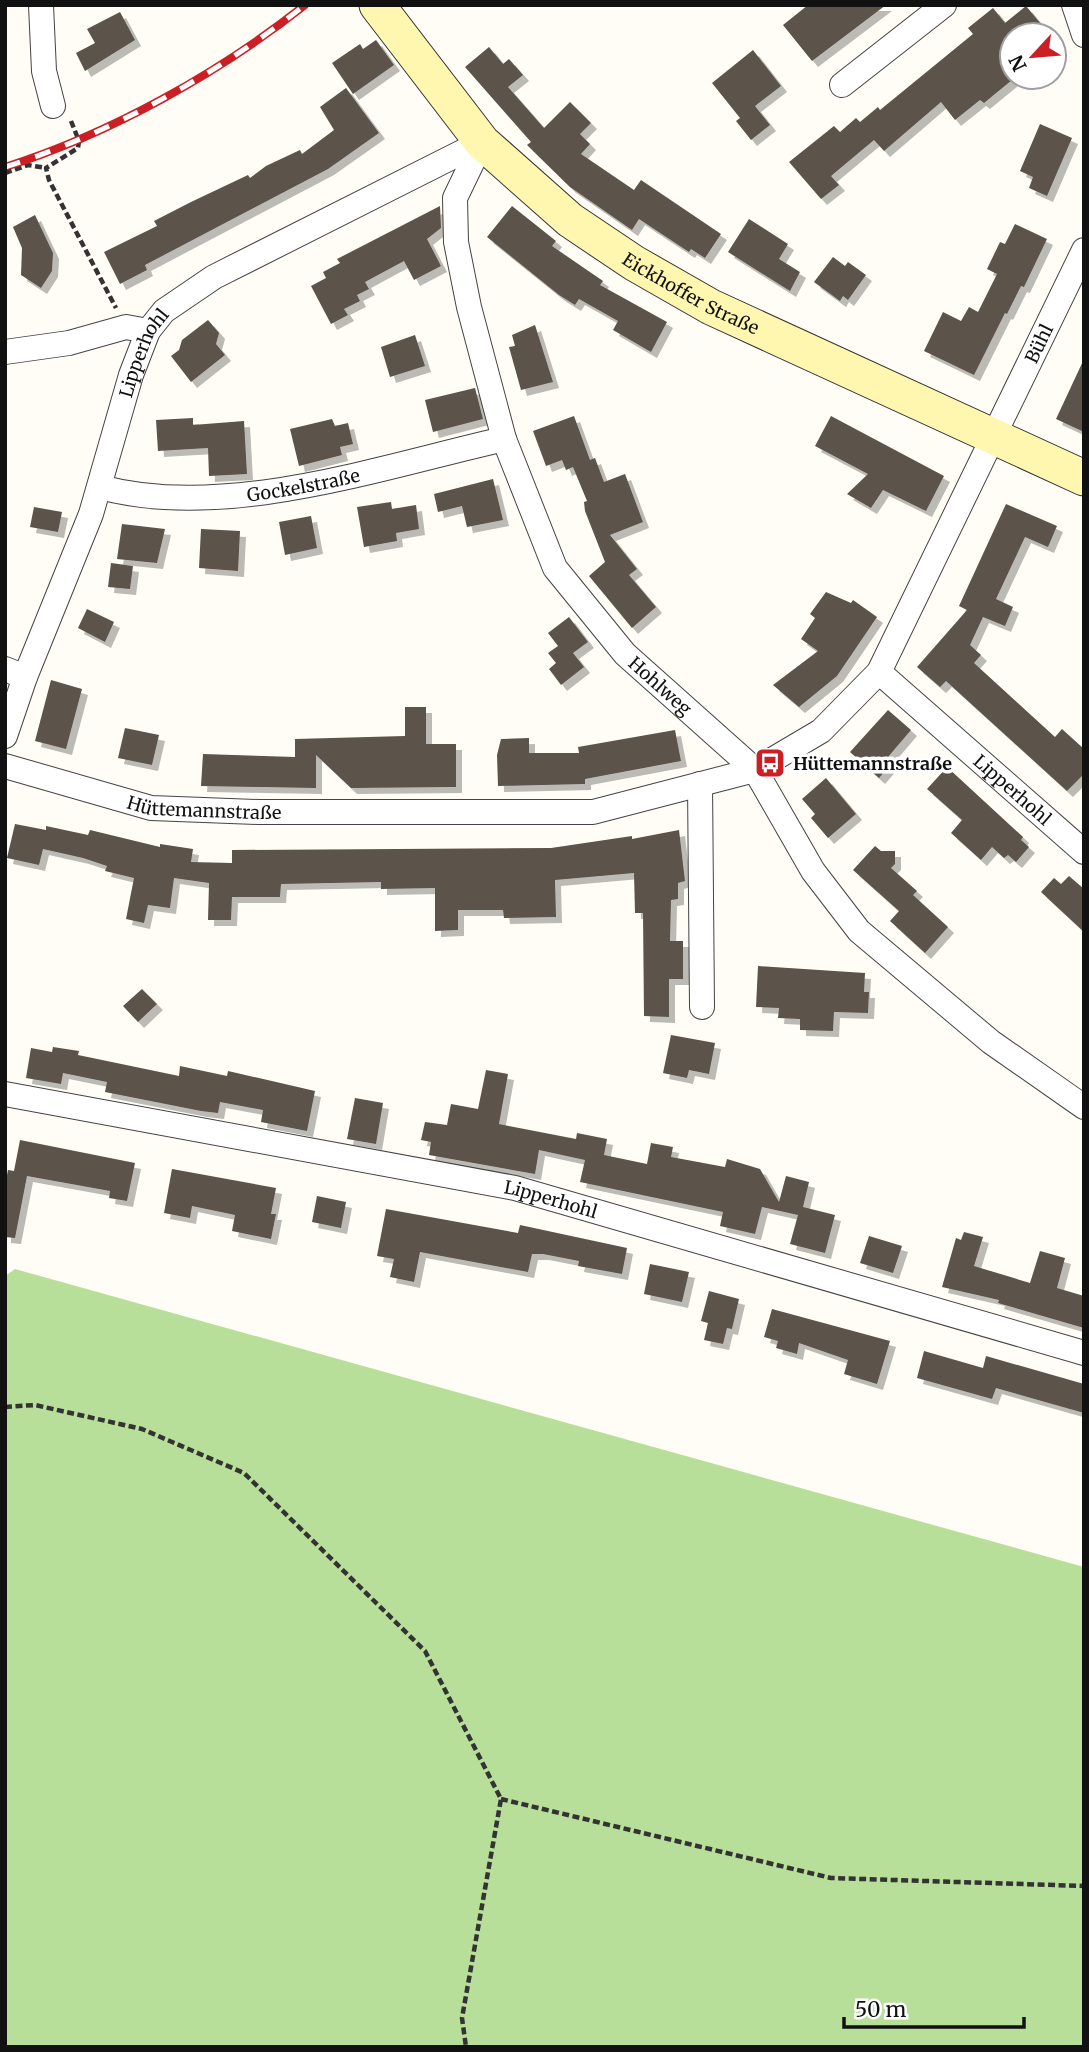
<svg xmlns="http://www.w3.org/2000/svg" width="1089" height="2052" viewBox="0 0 1089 2052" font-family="Merriweather,serif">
	<defs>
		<filter id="shadow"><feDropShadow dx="6" dy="6" stdDeviation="0" flood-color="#0004"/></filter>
	</defs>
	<rect width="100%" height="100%" fill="#fffdf5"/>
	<path fill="#b8df99" d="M15,1269L1084,1567V2047H5V1276Z"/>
	<path fill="#5b524c" filter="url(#shadow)" d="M808,5H886L812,61L783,25Z
		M1026,6L1050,35H1012V80L984,103L980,100L955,120L941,102L884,151L874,140L831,176L839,185L821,199L789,162L834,126L840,132L856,118L860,122L878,107L880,110L973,34L968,28L993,8L1005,23Z
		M120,12L135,40L85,71L76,53L95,43L87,29Z
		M376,40L394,65L353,94L332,63L360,44L363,49Z
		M489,47L503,64L509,59L523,75L508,87L544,128L570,102L591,123L580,134L590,144L581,154L634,190L641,180L721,234L705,258L691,249L689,252L639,219L632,230L570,187L527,145L531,142L465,67Z
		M753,50L781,86L755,106L770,125L751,140L736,121L740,118L712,83Z
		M346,88L379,133L328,169L145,265L147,270L120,284L104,252L157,226L154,221L191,202L248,175L250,178L266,166L300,150L302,154L334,130L320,107Z
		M1040,124L1072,138L1047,196L1029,188L1033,177L1020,171Z
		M440,206L441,228L427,239L441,266L414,280L404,261L365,282L369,289L357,295L360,301L344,309L348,315L331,324L311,286L326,278L323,272L340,263L337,259Z
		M512,206L556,241L552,246L603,281L600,285L667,322L651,352L613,330L618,321L579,299L575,305L559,295L487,237Z
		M35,215L53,253L52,271L41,288L21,275L22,248L13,227Z
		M749,219L788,244L779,259L800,272L790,291L728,252Z
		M1015,224L1047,239L1024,287L1021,286L1007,314L1005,313L974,375L924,351L943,312L961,321L969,307L978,312L997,274L987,269L1000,242L1005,244Z
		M833,257L845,266L848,262L866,275L848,300L843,296L840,301L814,282Z
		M208,320L219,333L216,344L225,355L191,382L171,356L179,350L182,340Z
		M535,325L553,382L521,390L509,347L515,346L512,335Z
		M415,335L425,366L390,377L381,347Z
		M1084,359V432L1056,419Z
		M475,388L483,419L433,432L425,400Z
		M574,416L590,460L595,458L604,482L625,474L643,522L610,535L637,569L629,575L656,607L632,628L589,576L605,562L585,511L584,502L587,501L573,467L566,470L562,460L546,466L533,431Z
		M831,416L944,476L926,511L883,490L871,508L847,494L868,474L815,446Z
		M193,418V425L244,421L247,474L209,476L208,448L158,451L156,420Z
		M332,419L335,426L348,423L353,444L340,447L342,455L299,466L290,429Z
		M493,479L503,520L467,527L462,506L438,512L434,494Z
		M391,502L392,509L416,505L419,529L396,533L397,541L364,547L357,507Z
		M1006,504L1057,526L1048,547L1025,537L996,599L1013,607L1005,626L983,617L970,645L981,655L974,663L1055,737L1062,729L1084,749V774L1067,791L946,681L940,687L917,667L967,610L959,606Z
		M34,507L62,512L58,532L30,527Z
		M311,516L317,548L285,555L279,522Z
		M122,524L165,529L157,563L117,559Z
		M201,529L240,531L238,571L199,568Z
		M111,563L133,566L130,589L108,587Z
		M826,592L851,603L853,600L877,617L837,676L799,707L773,685L818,651L801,639L815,618L810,614Z
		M87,609L114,622L105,642L78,628Z
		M569,617L588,642L573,653L584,667L561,685L549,669L556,663L548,653L558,646L548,633Z
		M51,680L82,689L66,749L35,741Z
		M405,707H426V744H456V787L351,788L316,755V788L201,786L203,754L295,757V739L405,736Z
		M888,710L911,730L888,757L893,762L879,778L850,752Z
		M125,728L159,735L152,765L118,758Z
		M675,730L681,761L585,779V784L498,786L497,755L501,739L529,738V753H579L578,747Z
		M947,767L1023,837L1021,840L1029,847L1016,862L1008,855L1004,858L992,847L981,860L951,833L962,820L927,789Z
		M826,778L856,814L828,838L811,818L815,814L802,799Z
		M15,824L46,830V826L88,835L90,830L160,847V844L193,849L191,862L232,863V850L551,848L632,836V839L679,830L685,881L678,883V899L671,900L670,941H683V979H669V1017L644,1016L643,913H635L634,873L555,880L556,917L504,918L503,910H458V930L435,931V888L381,889V882L281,884L280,897H232L231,920H208L209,883L174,878L170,908L148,905L144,923L126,919L134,878L105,871L107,866L83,858L43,849L39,865L7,858Z
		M875,846L881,851H895V864L891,868L917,891L913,895L948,927L925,953L890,921L899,911L853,870Z
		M1069,876L1084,889V932L1041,892L1054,878L1061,884Z
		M758,966L865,973L864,992H869L868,1013L834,1012L833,1031L800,1030V1019L778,1018L779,1008L756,1007Z
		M142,989L157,1004L138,1022L123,1006Z
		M671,1035L715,1043L709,1074L689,1070L687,1078L663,1073Z
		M53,1047L79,1051L78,1055L179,1076L180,1066L227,1076L228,1071L315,1091L307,1131L261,1122L263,1110L220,1102L218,1113L201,1111L105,1092L107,1082L63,1073L61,1084L26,1078L31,1048L52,1052Z
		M486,1070L508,1074L499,1124L576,1139L577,1133L607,1139L604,1155L647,1164L651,1143L673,1147L671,1157L725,1167L727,1159L760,1169L779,1202L786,1176L809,1182L803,1207L835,1215L825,1253L790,1244L798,1215L762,1207L755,1234L720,1226L723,1212L580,1182L585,1160L539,1150L535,1174L429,1155L431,1142L421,1140L425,1122L447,1125L451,1104L478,1109Z
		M355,1098L383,1103L376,1144L347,1139Z
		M20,1140L135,1163L127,1201L109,1198L110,1191L27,1176L15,1238L5,1237V1185L8,1170L14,1171Z
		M172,1169L276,1188L271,1214H276L271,1239L232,1231L235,1215L192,1206L190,1218L164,1213Z
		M317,1196L346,1202L341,1228L312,1222Z
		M386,1209L518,1233L520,1225L627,1248L622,1274L578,1266L579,1261L543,1254H532L528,1272L420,1252L414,1282L390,1277L394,1259L377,1256Z
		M964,1232L983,1237L974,1266L1030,1283L1040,1251L1065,1258L1057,1288L1084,1296V1328L998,1303L999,1300L942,1287L956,1238L961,1240Z
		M869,1236L902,1246L893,1273L860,1263Z
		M650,1264L689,1272L682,1302L644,1294Z
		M709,1291L739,1299L732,1329L727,1328L723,1344L704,1340L708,1323L701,1321Z
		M772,1309L890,1341L877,1384L844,1374L848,1360L799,1343L797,1354L776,1348L778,1341L764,1337Z
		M924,1351L983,1368L986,1356L1084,1384V1413L996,1388L992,1399L917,1378Z"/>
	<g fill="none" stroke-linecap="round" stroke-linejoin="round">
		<g stroke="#444" stroke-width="26">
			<g id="street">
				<path d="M41,5L44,71L53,106"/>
				<path d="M1074,5L1084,35"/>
				<path d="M842,85L944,5"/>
				<path id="s1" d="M482,142L455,198L456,242L469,307L504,439L555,568L625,654L755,770L813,871L859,931L991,1042L1084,1107"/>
				<path d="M5,352L69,343L126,327L148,331"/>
				<path id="s2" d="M100,487C224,521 381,467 504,439"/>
				<path d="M5,669L25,677"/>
				<path id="s3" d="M879,672L1084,852"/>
				<path id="s4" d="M5,736L25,677L91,514L131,375L148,331L164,311L214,277L482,142"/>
				<path id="s5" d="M5,766L151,808L258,812H593L755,770L821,731L879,672L1084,250"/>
				<path d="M700,784L702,1007"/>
				<path id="s6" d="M5,1094L515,1188L1084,1353"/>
			</g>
		</g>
		<g stroke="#333" stroke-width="37">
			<g id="secondary">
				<path id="s7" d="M377,5L482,142L570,220L634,263L711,307L1084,478"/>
			</g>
		</g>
		<path stroke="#333" stroke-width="4.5" stroke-dasharray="7 3.5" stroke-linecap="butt" d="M71,121L79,141L78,148L46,168L49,180L116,308
			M5,173L28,165L46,168
			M5,1407L35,1405L142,1429L244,1473L425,1651L501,1799L462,2018L466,2047
			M501,1799L831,1878L1084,1886"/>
		<use href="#street" stroke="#fff" stroke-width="24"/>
		<use href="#secondary" stroke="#fff7b0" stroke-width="35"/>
		<g stroke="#cb1f25" stroke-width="8">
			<path id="rail" d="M5,167C110,134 219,73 305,5"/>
		</g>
		<use href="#rail" stroke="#fff" stroke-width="5" stroke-dasharray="16" stroke-linecap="butt"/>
	</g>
	<defs>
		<g id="bus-square" transform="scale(1.575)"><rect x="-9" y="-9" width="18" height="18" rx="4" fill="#cb1f25" stroke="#fff"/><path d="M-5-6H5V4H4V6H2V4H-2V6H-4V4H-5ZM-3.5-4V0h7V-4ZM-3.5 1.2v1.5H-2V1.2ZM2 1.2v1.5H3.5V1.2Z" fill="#fff"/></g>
	</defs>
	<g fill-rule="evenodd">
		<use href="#bus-square" x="770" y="763"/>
	</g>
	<g text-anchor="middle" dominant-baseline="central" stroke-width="7" stroke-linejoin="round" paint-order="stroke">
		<g font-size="18" fill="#111" stroke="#fff">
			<text stroke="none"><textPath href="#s7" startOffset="432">Eickhoffer Straße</textPath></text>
			<text stroke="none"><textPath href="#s5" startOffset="1286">Bühl</textPath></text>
			<text stroke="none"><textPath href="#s4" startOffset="408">Lipperhohl</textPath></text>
			<text stroke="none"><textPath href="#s2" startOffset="205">Gockelstraße</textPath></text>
			<text stroke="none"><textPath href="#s1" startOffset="606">Hohlweg</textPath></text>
			<text stroke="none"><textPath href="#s3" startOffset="178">Lipperhohl</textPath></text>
			<text stroke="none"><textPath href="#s5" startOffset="205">Hüttemannstraße</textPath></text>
			<text stroke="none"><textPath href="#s6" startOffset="556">Lipperhohl</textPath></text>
		</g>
		<g font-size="18" font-weight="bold" fill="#111" stroke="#fff" text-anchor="start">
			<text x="793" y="763">Hüttemannstraße</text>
		</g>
	</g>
	<rect width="1089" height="2052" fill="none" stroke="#111111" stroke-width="14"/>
	<g transform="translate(1033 56) rotate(244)"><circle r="33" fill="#ffffff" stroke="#a0a0a0" stroke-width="2"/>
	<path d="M0-5L12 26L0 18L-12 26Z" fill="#cb1f25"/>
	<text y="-10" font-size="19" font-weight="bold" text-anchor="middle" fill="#111111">N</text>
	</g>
	<path d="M844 2017v10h180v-10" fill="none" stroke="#111111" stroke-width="3.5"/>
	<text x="855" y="2017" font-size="21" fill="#111111" stroke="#ffffff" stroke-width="5" paint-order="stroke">50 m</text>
</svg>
